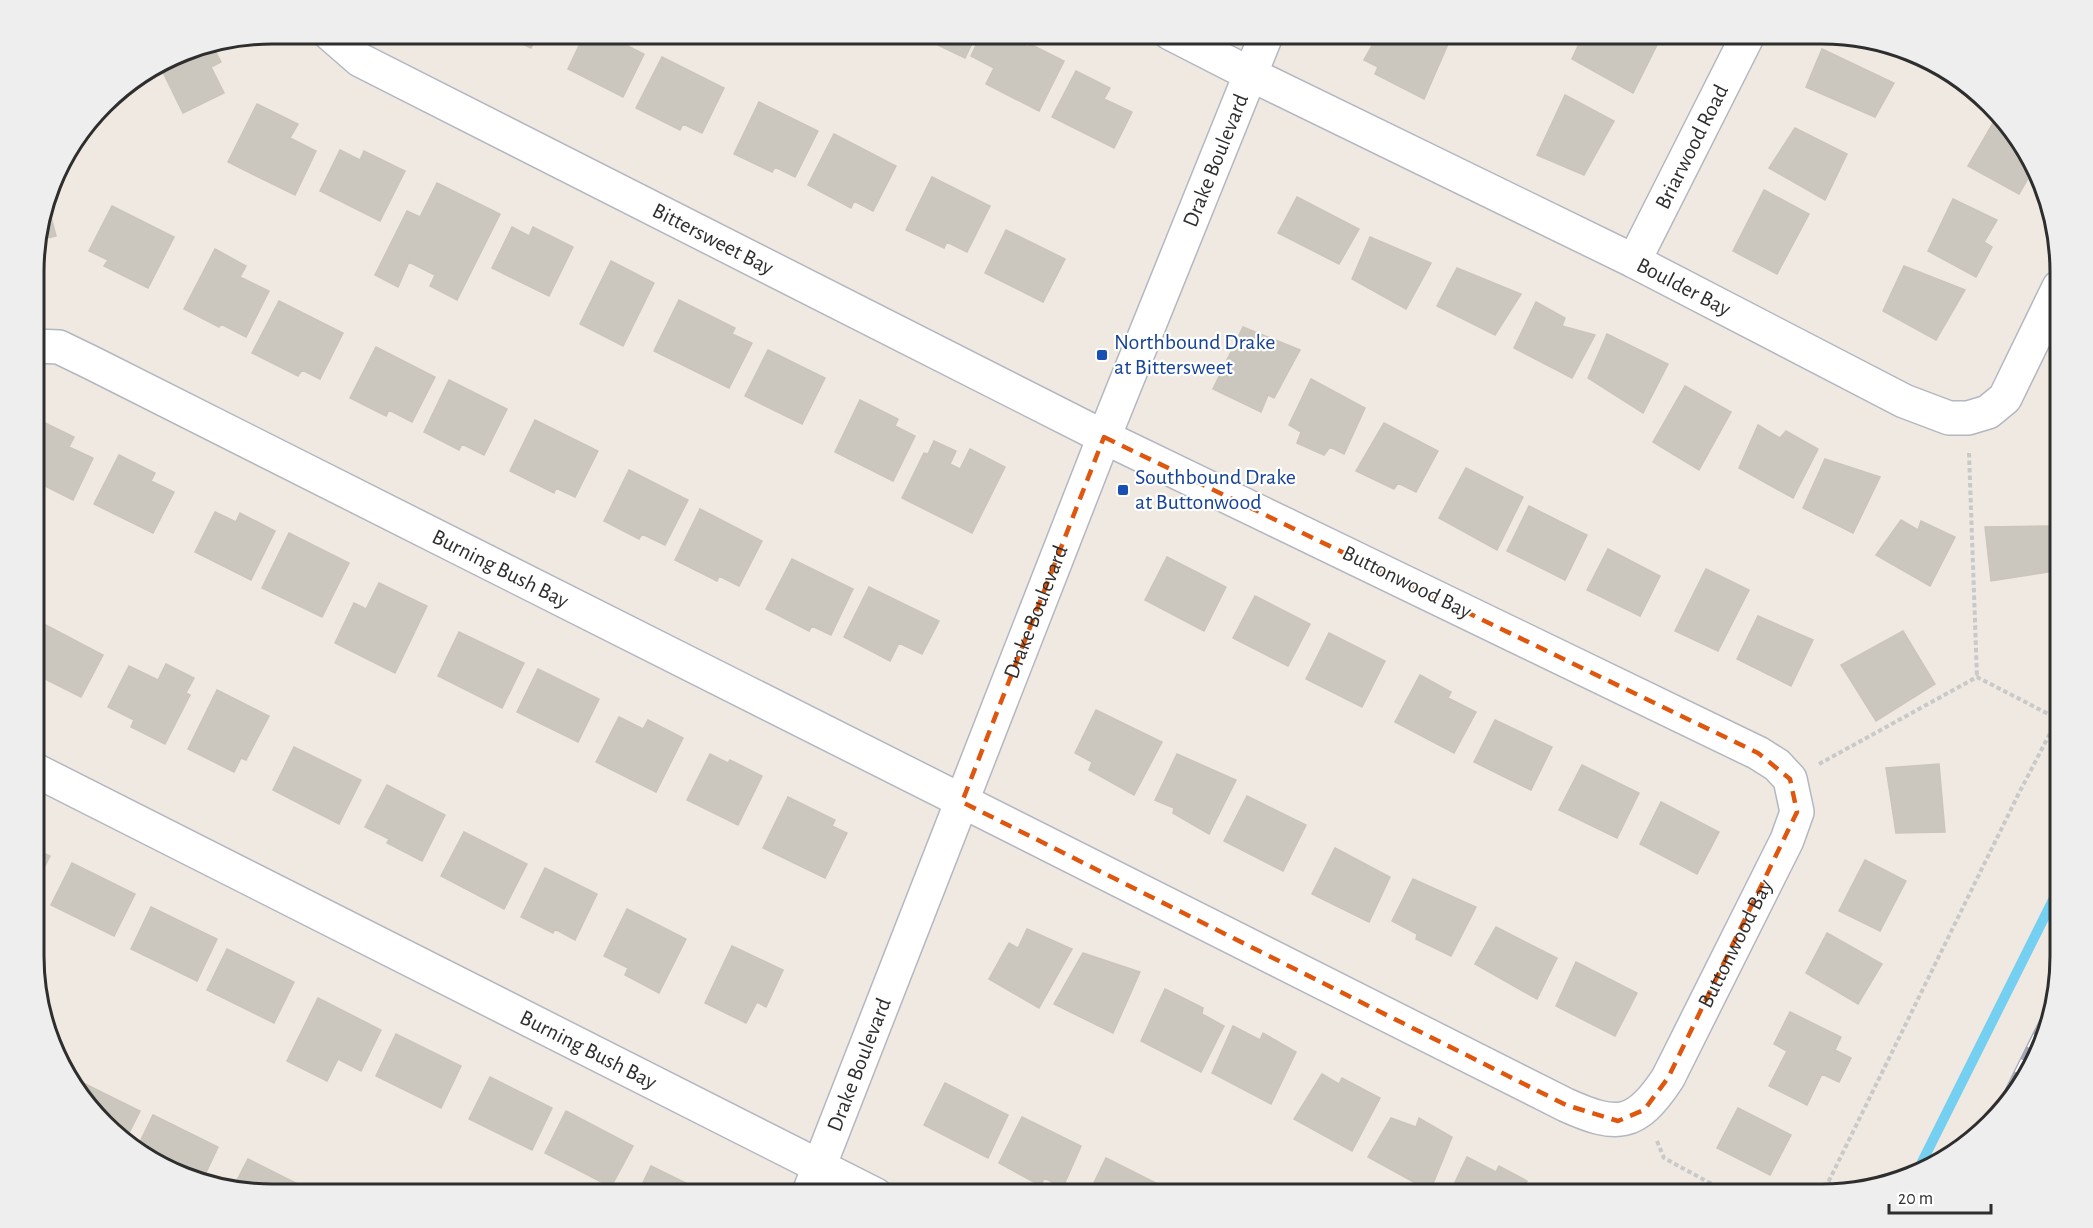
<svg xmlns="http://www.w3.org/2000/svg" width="2093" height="1228" viewBox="0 0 2093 1228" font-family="'Alegreya Sans',sans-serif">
	<rect width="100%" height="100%" fill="#efe9e1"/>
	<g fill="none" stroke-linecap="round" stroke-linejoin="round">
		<path stroke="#75cff0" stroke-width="10" d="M1918,1170L2060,886"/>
	</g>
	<path fill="#cbc7bf" stroke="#cbc5ba" stroke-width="1.5" d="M500,33H538L531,48Z
		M585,33H602L644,54L623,97L568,69Z
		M845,33H865L861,41Z
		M913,33H977L965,58Z
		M982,33H999L1028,47L1030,44L1064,61L1039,111L986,84L994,68L971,56Z
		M1379,33H1425L1448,44L1424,99L1375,74L1378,67L1364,60Z
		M1584,33H1646L1660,39L1633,93L1572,59Z
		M212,45L221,62L211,67L224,93L183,113L159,64L181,51Z
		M1822,49L1894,83L1875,117L1806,87Z
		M662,57L724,88L702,133L683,124L680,130L636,108Z
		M1076,71L1110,88L1104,99L1132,112L1114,148L1052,117Z
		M1565,95L1614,121L1584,175L1537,155Z
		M759,102L818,131L795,177L775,167L772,172L734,154Z
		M257,104L298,124L290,138L316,151L295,195L228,162Z
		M1996,118L2004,121L2028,152L2033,170L2019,194L1968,166Z
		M1795,128L1847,154L1825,200L1769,168Z
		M834,134L896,166L873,211L854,201L851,208L808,185Z
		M340,150L360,160L364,151L405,171L380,221L320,191Z
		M932,177L990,206L967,252L947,242L944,248L906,230Z
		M437,183L500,214L457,300L430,286L435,275L409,262L398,287L375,275L407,211L420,217Z
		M1764,190L1809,214L1777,274L1733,251Z
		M1297,197L1359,229L1339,264L1278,233Z
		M1953,199L1997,220L1984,242L1992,247L1976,277L1928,251Z
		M47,201L56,236L35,241Z
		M112,206L174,237L148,288L104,266L108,260L89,251Z
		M512,227L529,236L533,227L573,247L549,296L492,268Z
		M1006,230L1065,259L1043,302L985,273Z
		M1370,237L1431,263L1406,309L1352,279Z
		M215,249L246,266L240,277L269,291L246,337L221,324L219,327L184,309Z
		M611,261L654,283L623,346L580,324Z
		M1904,266L1965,290L1936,340L1883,311Z
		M1457,268L1521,294L1495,335L1437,306Z
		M679,300L735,328L732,334L752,343L729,388L654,351Z
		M279,301L343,333L320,379L302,370L298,376L252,353Z
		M1536,302L1565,318L1562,326L1595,335L1572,378L1514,348Z
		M1243,327L1300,350L1274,398L1268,395L1261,412L1213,389Z
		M1607,334L1668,364L1643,413L1588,378Z
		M376,347L435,377L412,422L389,410L386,416L350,398Z
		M768,350L825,378L802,424L745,396Z
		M1311,379L1365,408L1344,454L1330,447L1324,455L1297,443L1301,432L1289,425Z
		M449,380L507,409L484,455L462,444L459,450L424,432Z
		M1685,386L1731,412L1699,470L1653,442Z
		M860,400L898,419L895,426L915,436L893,481L835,452Z
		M37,419L74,437L69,447L93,458L73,500L35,481V424Z
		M535,420L598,451L575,497L556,488L554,493L510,471Z
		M1384,423L1438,451L1416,492L1398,483L1394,489L1356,471Z
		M1758,425L1780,438L1786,431L1818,449L1793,498L1739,468Z
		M934,441L956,451L950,464L960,469L970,449L1005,467L972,533L902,498L924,453L928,454Z
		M119,455L155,473L151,481L174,492L153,533L94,504Z
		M1825,459L1880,477L1853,533L1803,508Z
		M1466,468L1523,497L1497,550L1439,518Z
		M629,470L688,500L665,545L642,534L639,539L604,521Z
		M1529,506L1587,535L1565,580L1507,551Z
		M700,509L762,541L739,586L719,576L717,581L675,560Z
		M215,512L236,522L240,513L275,531L251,580L195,552Z
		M1901,520L1918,530L1921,521L1955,537L1930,586L1876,555Z
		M2052,526L2054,571L1991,581L1985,527Z
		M289,533L349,563L322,617L262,588Z
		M1608,549L1660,576L1640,616L1587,590Z
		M1167,557L1226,587L1204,631L1145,600Z
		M792,559L853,589L831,635L812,626L809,631L766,609Z
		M1706,569L1749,590L1718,651L1675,631Z
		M379,583L427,606L395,673L335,643L354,603L366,609Z
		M869,587L939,621L922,654L899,643L890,661L844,637Z
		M1255,596L1310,624L1288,666L1233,638Z
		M1758,616L1813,640L1791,686L1737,659Z
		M38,621L103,655L81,697L35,674V626Z
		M1903,631L1935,684L1876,721L1841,665Z
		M459,632L524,663L502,708L438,676Z
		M1329,633L1385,661L1362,707L1306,679Z
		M166,664L194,678L186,693L190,695L165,744L131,727L134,720L108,707L129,666L158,680Z
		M538,669L599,699L578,742L517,712Z
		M1420,675L1451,692L1448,698L1476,712L1454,753L1395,722Z
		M217,690L269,716L246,760L241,758L234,772L188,749Z
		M1096,710L1162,742L1134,795L1089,770L1092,762L1075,753Z
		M619,717L643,729L648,720L683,738L656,792L596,762Z
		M1495,720L1552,747L1531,790L1474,762Z
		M294,747L361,780L339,824L273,790Z
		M710,754L728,763L730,760L762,776L738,825L687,800Z
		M1177,754L1236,780L1209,834L1173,813L1174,808L1155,800Z
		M1939,764L1945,832L1896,833L1886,768Z
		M1582,765L1639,793L1617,838L1559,810Z
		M387,785L445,815L422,861L387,843L389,839L365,827Z
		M1247,796L1306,825L1283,871L1224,841Z
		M788,797L835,820L832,826L847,833L825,878L763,848Z
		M1661,802L1719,832L1697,874L1640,844Z
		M464,832L527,864L504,909L441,876Z
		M1335,848L1390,877L1369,922L1312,894Z
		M35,849L50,856L35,885Z
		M1865,860L1906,881L1880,931L1839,911Z
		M72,863L135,894L114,936L51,905Z
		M545,868L597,894L575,940L555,929L553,933L521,917Z
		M1413,879L1476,907L1451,956L1416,939L1417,934L1392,921Z
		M151,907L217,939L197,981L131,949Z
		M627,909L686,939L659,993L625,975L628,968L604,956Z
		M1496,927L1557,958L1537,999L1475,964Z
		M1027,929L1072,949L1039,1008L989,979L1009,943L1018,948Z
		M1827,933L1882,964L1858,1004L1806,973Z
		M732,946L783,970L766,1007L757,1002L746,1023L705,1003Z
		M227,949L294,982L274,1023L207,990Z
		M1083,953L1140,972L1113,1033L1054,1004Z
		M1576,962L1637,993L1615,1036L1556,1006Z
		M1165,989L1203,1008L1202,1014L1224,1026L1201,1072L1141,1041Z
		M318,998L381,1030L361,1071L338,1059L327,1081L287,1061Z
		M1790,1012L1841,1037L1835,1050L1851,1058L1839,1082L1822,1074L1807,1105L1769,1086L1787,1051L1774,1044Z
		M1233,1026L1260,1040L1263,1033L1296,1052L1271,1104L1212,1073Z
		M396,1034L461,1066L441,1108L376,1076Z
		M1322,1074L1339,1084L1342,1078L1380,1098L1352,1151L1294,1119Z
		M490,1077L552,1108L532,1150L469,1119Z
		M77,1080L140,1111L126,1139L73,1089Z
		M945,1083L1008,1115L988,1158L924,1125Z
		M1738,1108L1791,1135L1770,1175L1717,1148Z
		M566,1111L633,1146L611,1187L545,1153Z
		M153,1115L218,1147L201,1183L152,1163L137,1148Z
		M1022,1117L1081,1146L1063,1187L1044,1178L1041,1186L999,1163Z
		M1391,1118L1416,1127L1419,1118L1452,1137L1430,1191L1368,1157Z
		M1467,1157L1496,1172L1499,1166L1527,1181L1521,1195H1449Z
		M1106,1158L1166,1188L1163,1195H1088Z
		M248,1159L310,1190L308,1195H271L232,1190Z
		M651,1166L710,1195H637Z"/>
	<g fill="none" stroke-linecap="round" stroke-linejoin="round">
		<g stroke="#b4b7c1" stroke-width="36">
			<g id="minor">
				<path id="s1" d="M1170,33L1252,75L1634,261L1904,401L1949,418H1968L1988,412L2005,398L2059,287"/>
				<path id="s2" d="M1634,261L1749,33"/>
				<path id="s3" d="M35,346L59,347L92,363L1566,1105C1617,1128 1636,1127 1668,1078L1787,840L1797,812L1790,779L1777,765L1758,753L1104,437L360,60L329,33"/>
				<path id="s4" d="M35,770L876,1195"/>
				<path id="s5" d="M808,1195L1104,437L1267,33"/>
			</g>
		</g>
		<path stroke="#c9c9c9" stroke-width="4" stroke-dasharray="4.5 3" stroke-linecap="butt" d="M1969,453L1977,677
			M1819,764L1977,677L2058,719
			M1657,1141L1664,1158L1732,1195
			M1822,1195L2018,795L2059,716"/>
		<use href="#minor" stroke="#fff" stroke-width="33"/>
		<g stroke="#a3a6b8" stroke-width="7">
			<path id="rail" d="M1992,1123L2047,1012"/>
		</g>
		<use href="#rail" stroke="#fff" stroke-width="4.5" stroke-dasharray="14" stroke-linecap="butt"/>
	</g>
	<path fill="none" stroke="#df570e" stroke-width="4.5" stroke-dasharray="12 8" stroke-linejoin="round" d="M1104,437L1758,753L1790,779L1797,812L1668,1078L1644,1110L1618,1121L1566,1105L962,802Z"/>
	<g fill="#1a4fb4" stroke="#fff" stroke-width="2">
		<rect x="1096" y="349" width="12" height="12" rx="3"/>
		<rect x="1117" y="484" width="12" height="12" rx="3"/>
	</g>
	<g text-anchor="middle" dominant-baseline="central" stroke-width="4.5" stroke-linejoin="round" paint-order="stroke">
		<g font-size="22" fill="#2e2e2e" stroke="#fff">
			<text stroke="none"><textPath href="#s2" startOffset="128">Briarwood Road</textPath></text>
			<text stroke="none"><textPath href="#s5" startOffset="1112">Drake Boulevard</textPath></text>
			<text transform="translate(713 239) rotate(27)">Bittersweet Bay</text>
			<text stroke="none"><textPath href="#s1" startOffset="573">Boulder Bay</textPath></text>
			<text stroke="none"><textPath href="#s3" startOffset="518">Burning Bush Bay</textPath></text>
			<text transform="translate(1407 582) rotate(26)">Buttonwood Bay</text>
			<text stroke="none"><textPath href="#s5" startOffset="626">Drake Boulevard</textPath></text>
			<text stroke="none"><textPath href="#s3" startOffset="1983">Buttonwood Bay</textPath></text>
			<text stroke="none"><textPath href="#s4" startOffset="620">Burning Bush Bay</textPath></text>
			<text stroke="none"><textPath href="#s5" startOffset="140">Drake Boulevard</textPath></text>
		</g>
		<g font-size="22" fill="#164399" stroke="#fff" text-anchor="start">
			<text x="1114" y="342">Northbound Drake<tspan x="1114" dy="25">at Bittersweet</tspan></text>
			<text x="1135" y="477">Southbound Drake<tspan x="1135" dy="25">at Buttonwood</tspan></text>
		</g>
	</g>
	<path d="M0 0H2093V1228H0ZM272 44H1822A228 228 0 0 1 2050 272V956A228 228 0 0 1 1822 1184H272A228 228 0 0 1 44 956V272A228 228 0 0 1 272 44Z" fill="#eee" fill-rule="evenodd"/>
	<path fill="none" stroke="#2e2e2e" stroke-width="3" d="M272 44H1822A228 228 0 0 1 2050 272V956A228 228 0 0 1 1822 1184H272A228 228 0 0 1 44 956V272A228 228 0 0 1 272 44Z"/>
	<path d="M1889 1204v9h102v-9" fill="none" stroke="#2e2e2e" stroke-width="3"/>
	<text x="1898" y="1204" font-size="18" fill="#2e2e2e" stroke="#ffffff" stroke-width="4.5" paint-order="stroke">20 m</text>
</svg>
